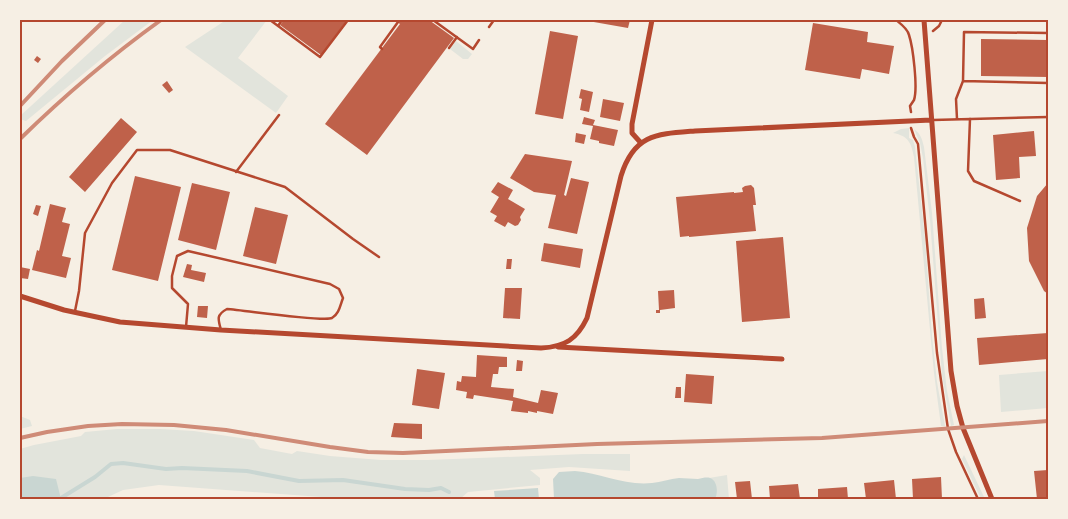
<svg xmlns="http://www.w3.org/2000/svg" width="1068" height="519" viewBox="0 0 1068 519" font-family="'Public Sans',sans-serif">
	<rect width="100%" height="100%" fill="#f6efe4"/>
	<path fill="#e2e4dc" d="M125,20H153L105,56L26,121L20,119V116Z
		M226,20H267L238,58L288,96L276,113L185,47Z
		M456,41L472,54L468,59H463L450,49Z
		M909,128V138L913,140L915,147L925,238L932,336L937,382L945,426H941L934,373L914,157C911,143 909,136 893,133L901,129Z
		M914,129C921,134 922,139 924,147L932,213L942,348L947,391L954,425L951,426L942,375L930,220L923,158L920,143Z
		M1048,371V408L1001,412L999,375Z
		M20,416L30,420L32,426L20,429Z
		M117,429H160L194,431L254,440L260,448L292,454L297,451L330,456L381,460H428L583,454H630V471L569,467L530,470L540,478V485L468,492L460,499H348L159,485L123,490L108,497L102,499H20V449L34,445L81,436L85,432Z
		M964,455L985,499H981L962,459Z
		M727,475L729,499H715L716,497L712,480L709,478Z"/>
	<path fill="#c9d6d2" d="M575,471C601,473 625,486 652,483C661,482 670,479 679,478C685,478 692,479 698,479C702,478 707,477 710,478C718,481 718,493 715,499H554L553,479L559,472Z
		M33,476L56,479L61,499H20V478Z
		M538,488L539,499H495L494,491Z"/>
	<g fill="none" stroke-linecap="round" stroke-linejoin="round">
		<path stroke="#c9d6d2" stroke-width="4" d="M61,498L95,477L111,464L123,463L166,469L182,468L247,471L299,481L343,480L405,489L429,490L441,488L449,492"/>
	</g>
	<path fill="#bf614a" d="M284,20H347L321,55L280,25Z
		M394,20H429L454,38L367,155L325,124L400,24Z
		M588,20H630L628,28L588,21Z
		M813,23L868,32L867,42L894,46L889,74L862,69L860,79L805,70Z
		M550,31L578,36L563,119L535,114Z
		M981,39L1048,40V77L981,76Z
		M37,56L41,59L38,63L34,60Z
		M167,81L173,90L169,93L162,85Z
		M581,89L593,92L589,112L580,110L582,99L579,98Z
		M603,99L624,103L620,121L600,117Z
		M584,117L595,120L593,125L618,130L614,146L599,143V141L590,139L593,126L582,124Z
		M121,118L137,132L85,192L69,177Z
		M1034,131L1036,156L1019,157L1020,178L996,180L993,135Z
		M576,133L586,135L584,144L575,142Z
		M525,154L572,161L564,195L566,196L571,178L589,182L577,234L548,228L556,195L534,192L510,178Z
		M135,176L181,187L158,281L112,270Z
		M498,182L513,190L508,199L525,209L520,217L521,220L518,225L515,226L508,222L505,227L494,221L497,216L490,212L499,197L491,192Z
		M192,183L230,192L216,250L178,240Z
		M1048,183V294L1044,291L1029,261L1027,228L1037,196Z
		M751,185L754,188L756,205H753L756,231L689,237V236L680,237L676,197L734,192V193L743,192L742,188L745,186Z
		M50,204L66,208L62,222L70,224L62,256L71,258L66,278L32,270L37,250L39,251Z
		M36,205L41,206L38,216L33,214Z
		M255,207L288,215L276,264L243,256Z
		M783,237L790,318L742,322L736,241Z
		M544,243L583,249L580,268L541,261Z
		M507,259H512L511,269H506Z
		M187,264L192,265L191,270L206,273L204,282L183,277Z
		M20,267L30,269L28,279L20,278Z
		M505,288H522L520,319L503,318Z
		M674,290L675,308L660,310V313H656V310H659L658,291Z
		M984,298L986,318L975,319L974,299Z
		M198,306H208L207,318L197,317Z
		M1048,333V359L979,365L977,338Z
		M477,355L507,357V367H499L498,374H493L491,387L514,389L513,397L538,403L541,390L558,393L553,414L537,411V413L528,411V413L511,411L513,401L474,395L473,399L466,398L467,392L456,390L457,381L461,382L462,376L476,377Z
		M517,360L523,361L522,371H516Z
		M417,369L445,373L439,409L412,405Z
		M686,374L714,376L712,404L684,402Z
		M676,387H681V398H675Z
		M394,423L422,424V439L391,437Z
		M1048,470V499H1037L1034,471Z
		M941,477L942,499H913L912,479Z
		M894,480L896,499H866L864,483Z
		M750,481L752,499H737L735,482Z
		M798,484L800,499H770L769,486Z
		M847,487L848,499H818V489Z"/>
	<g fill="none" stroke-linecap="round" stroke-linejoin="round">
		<path stroke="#b5482f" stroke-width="2.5" d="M270,20L320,57L348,20
			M433,20L473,49L479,40
			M896,20C901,24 908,29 909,35C913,47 918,88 914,100C914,100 910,106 910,106L911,112
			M278,26L282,20
			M489,27L494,20
			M933,31L939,26L942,20
			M449,48L457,37
			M382,49L380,47L398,22
			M911,128L914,137L918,144L937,353L948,429L956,452L978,499"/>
		<path stroke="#b5482f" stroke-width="2.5" d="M963,81L1048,83
			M957,119L956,99L963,81L964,32L1048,33
			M970,119L968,171L974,181L1020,201
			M933,120L1048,117
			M236,172L279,115
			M75,311L79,291L85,233L112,183L137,150H170L285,187L353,239L379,257
			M186,327L188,304L172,288V276L177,256L188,251L330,284L339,289L343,298C340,306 339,314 332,318C322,322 243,310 227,309C216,315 218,319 221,330"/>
		<path stroke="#b5482f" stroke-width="5" d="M924,20L951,371L957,406L963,428L992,499
			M641,143L632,133V124L652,20
			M20,296L64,310L120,322L221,330L541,348C565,347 577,339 587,318L621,176C634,134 657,134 695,131L931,120
			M558,347L782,359"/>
		<path stroke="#cf8b77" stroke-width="4" d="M20,106L62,61L105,20
			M20,139C64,96 111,56 161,20
			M20,438L47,432L88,426L122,424L174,425L226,430L330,447L368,452L403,453L597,444L822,438L1048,421"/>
	</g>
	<rect width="1068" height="519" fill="none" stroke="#f6efe4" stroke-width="42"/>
	<rect x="21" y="21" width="1026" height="477" fill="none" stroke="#b5482f" stroke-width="2"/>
</svg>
